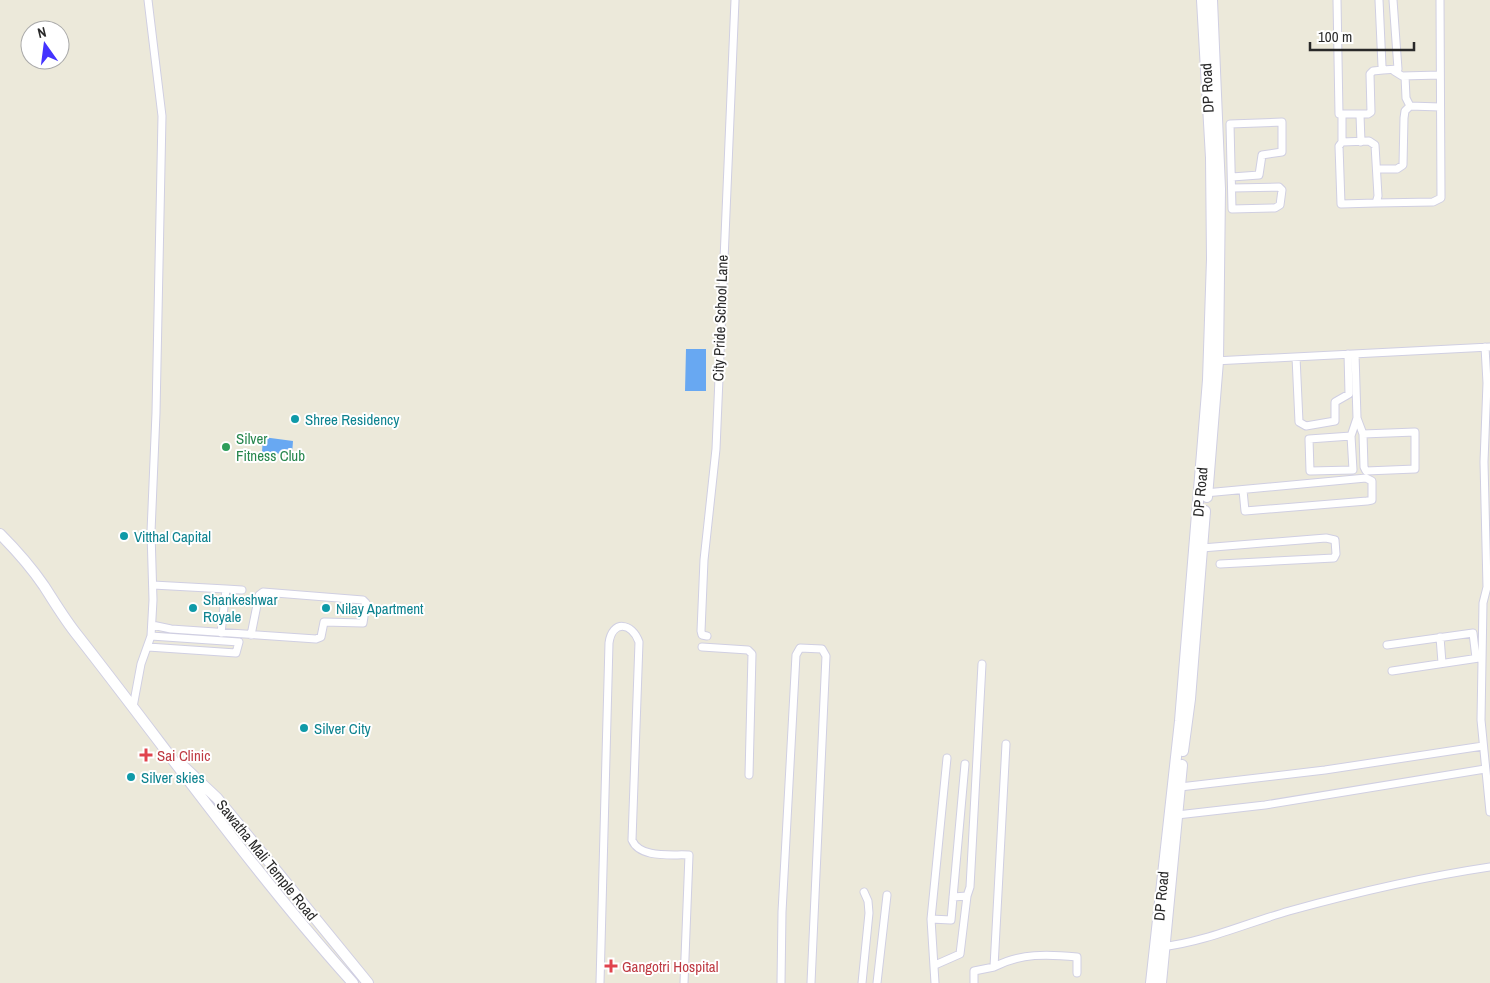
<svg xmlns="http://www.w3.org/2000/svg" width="1490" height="983" viewBox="0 0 1490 983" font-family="'Archivo Narrow',sans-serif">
	<rect width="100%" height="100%" fill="#ece9da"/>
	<path fill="#68a8f2" d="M686,349H706V391H685Z
		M263,437L293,441L292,455L262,452Z"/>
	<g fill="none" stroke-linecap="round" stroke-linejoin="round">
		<g stroke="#d0cfe2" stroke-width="9">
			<path id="street" d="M1337,0L1339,114H1368L1371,112L1370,74L1373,71L1383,70
				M1379,0L1382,66L1383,70L1398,69L1393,0
				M1394,71L1402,76L1440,75
				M1405,76L1406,98L1410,106L1440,107
				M1342,115V142
				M1360,115L1361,142
				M1342,142L1369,141L1375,145L1378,196L1376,203L1341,204L1339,146Z
				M1377,169H1397L1403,165L1404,118L1405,111L1410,106
				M1232,177L1259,175L1262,155L1282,152V122L1230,124L1232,209L1275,208L1280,205L1282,190L1279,187L1232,188
				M1376,203L1433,202L1441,198L1440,0
				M1485,347L1487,383L1484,462L1487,587L1483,603L1481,720L1490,812
				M1296,357L1299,422L1306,426L1335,421V402L1349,394L1348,354
				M1214,361L1490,347
				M1357,418L1363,434L1364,467L1366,471L1415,469V432L1363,434
				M1351,436L1309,439L1310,471L1353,470L1351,436L1357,418L1355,354
				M1205,493L1366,478L1372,481V500L1367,501L1245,511L1243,490
				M1202,548L1326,538L1335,540L1336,554L1334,558L1220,564
				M153,585L226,589L221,633
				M226,589L242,590
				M152,625L171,629L316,639L321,637L324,622L363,623L366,603L363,600L263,592L259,595L251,635
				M707,636L702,635L701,631L704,560L716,449L735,0
				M1440,637L1442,663
				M1387,645L1473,633L1476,658
				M148,647L236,653L239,642L151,636
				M702,647L748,650L752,654L749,775
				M1392,671L1479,658
				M133,707L141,664L151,636L153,600L151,532L156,413L162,116L148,0
				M947,758L931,919L951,920L965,764
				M1180,787L1325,770L1483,746
				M1177,815L1265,805L1485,769
				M953,897L967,896L970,887L982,664
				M931,919L935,983
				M1161,947C1205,942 1247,923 1289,911C1354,893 1423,877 1490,867
				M935,965L960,954L967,896
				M994,967C1020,953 1048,954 1077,957V973
				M600,983L609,643C612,620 632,622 639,642L632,840C640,859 672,854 689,855L684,983
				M781,983L782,912L796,655L800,648L822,649L826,656L811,983
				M862,983L869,913L868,901L864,892
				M877,983L887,895
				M974,983V971L994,967L1006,744"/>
		</g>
		<g stroke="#d0cfe2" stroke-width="12">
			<path id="secondary" d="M1207,497L1218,361L1220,189L1212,0
				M0,534C16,550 31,567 44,586C55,603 65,620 78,636C169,752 254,873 353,983
				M1183,751L1190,699L1205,511
				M181,764L217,798L368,983
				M1151,983L1180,721L1208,380L1212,259L1211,158L1202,0
				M1161,983L1182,765"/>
		</g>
		<use href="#street" stroke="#fff" stroke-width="7"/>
		<use href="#secondary" stroke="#fff" stroke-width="10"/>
	</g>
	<g fill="#0f9aa8" stroke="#fff" stroke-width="2">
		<circle cx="295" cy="419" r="5"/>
		<circle cx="124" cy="536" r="5"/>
		<circle cx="193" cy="608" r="5"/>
		<circle cx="326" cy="608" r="5"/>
		<circle cx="304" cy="728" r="5"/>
		<circle cx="131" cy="777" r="5"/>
	</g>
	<circle fill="#2e9e5b" stroke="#fff" stroke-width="2" cx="226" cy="447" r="5"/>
	<g fill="#e0444e" stroke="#fff" stroke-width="2">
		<path d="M143.5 747.5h5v5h5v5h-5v5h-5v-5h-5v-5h5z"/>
		<path d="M608.5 958.5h5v5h5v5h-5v5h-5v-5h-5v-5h5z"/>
	</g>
	<g text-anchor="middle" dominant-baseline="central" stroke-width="4" stroke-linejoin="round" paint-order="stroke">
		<g font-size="15" fill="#292929" stroke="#fff">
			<text transform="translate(1207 88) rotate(-93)">DP Road</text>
			<text transform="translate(720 318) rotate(-88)">City Pride School Lane</text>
			<text transform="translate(1200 492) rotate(-85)">DP Road</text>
			<text transform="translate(267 860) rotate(51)">Sawatha Mali Temple Road</text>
			<text transform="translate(1161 896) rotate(-85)">DP Road</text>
		</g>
		<g font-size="15" fill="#0d838f" stroke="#fff" text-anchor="start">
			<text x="305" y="419">Shree Residency</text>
			<text x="134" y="536">Vitthal Capital</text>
			<text x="203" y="599">Shankeshwar<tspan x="203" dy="17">Royale</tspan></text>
			<text x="336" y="608">Nilay Apartment</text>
			<text x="314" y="728">Silver City</text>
			<text x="141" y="777">Silver skies</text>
		</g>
		<g font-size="15" fill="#27864d" stroke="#fff" text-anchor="start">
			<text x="236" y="438">Silver<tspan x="236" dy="17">Fitness Club</tspan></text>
		</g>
		<g font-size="15" fill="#be3a42" stroke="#fff" text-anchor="start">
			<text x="157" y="755">Sai Clinic</text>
			<text x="622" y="966">Gangotri Hospital</text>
		</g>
	</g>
	<g transform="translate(45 45) rotate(346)"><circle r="24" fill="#ffffff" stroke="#a9a9a9"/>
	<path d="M0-4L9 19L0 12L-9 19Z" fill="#4433ff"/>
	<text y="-8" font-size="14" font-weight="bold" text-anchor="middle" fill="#292929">N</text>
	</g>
	<path d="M1310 42v8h104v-8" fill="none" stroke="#292929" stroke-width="2.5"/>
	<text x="1318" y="42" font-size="15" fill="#292929" stroke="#ffffff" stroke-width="4" paint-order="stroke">100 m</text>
</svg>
